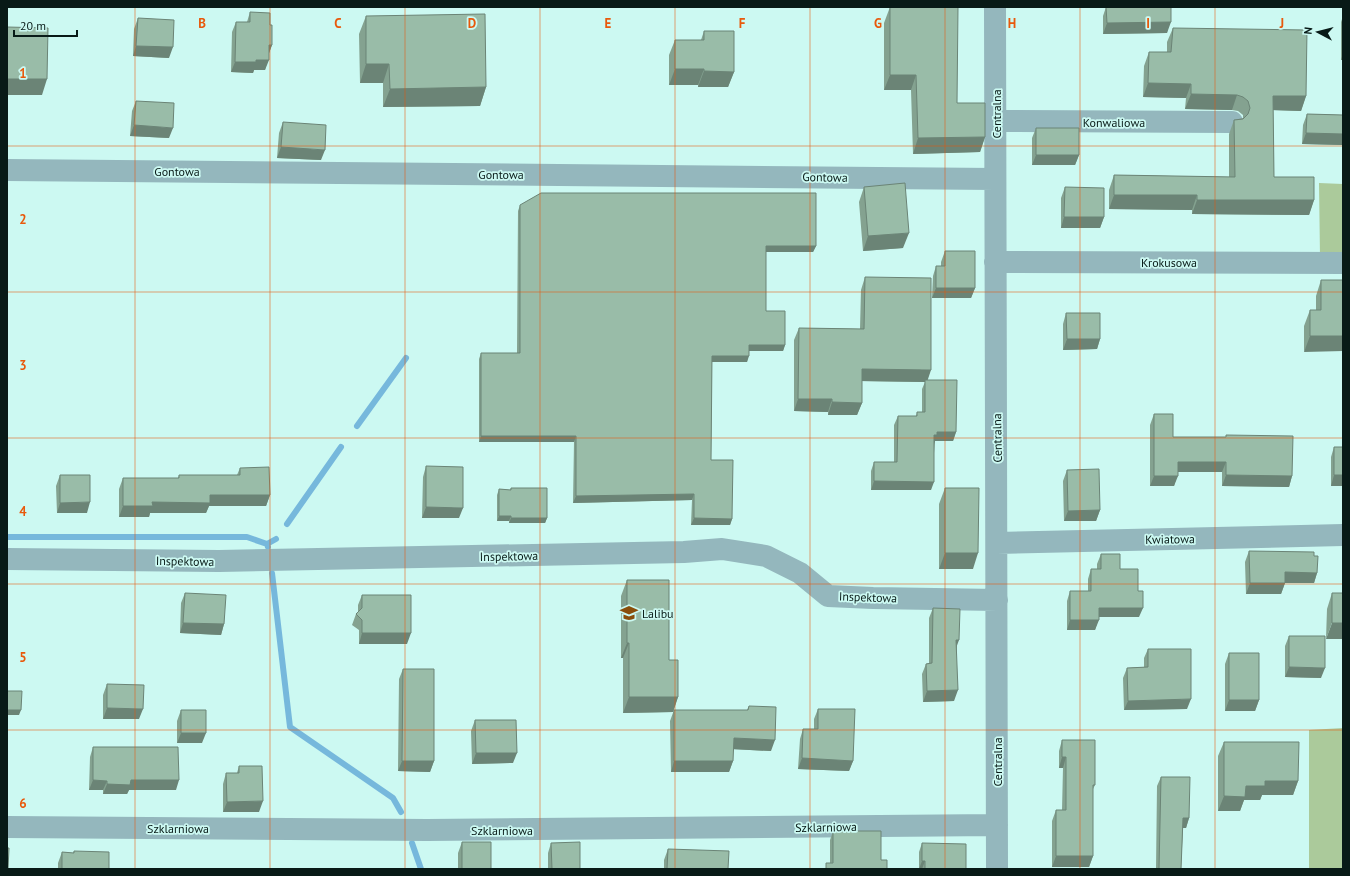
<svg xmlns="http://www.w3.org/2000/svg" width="1350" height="876" viewBox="0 0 1350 876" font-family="'PT Sans',sans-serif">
	<rect width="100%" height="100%" fill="#ccf9f2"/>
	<path fill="#abca9b" d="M1319,183L1343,184V257H1320Z
		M1343,728V869H1309V730Z"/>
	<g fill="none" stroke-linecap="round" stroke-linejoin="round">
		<path stroke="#76b8dc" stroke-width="6" d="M357,426L406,358
			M287,524L341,447
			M7,537H247L267,544
			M268,547L267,544L276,539
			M272,573L290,727L393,798L401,812
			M412,843L421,869"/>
		<path stroke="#94b7bd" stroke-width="22" d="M995,7L997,869
			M996,121L1232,122
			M7,170L995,179
			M995,262L1343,263
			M997,543L1343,535
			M7,559L219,561L684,552L722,549L766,556L800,573L828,596L873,598L997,600
			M7,827L427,830L997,825"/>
	</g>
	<path fill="#84a290" d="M890,7L957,103L985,137L980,152L913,154L911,90H884V23Z
		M1106,7H1171L1167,33L1103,34V16Z
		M250,12L270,25L272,45L269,53L265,70H254L253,73L231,72L232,32L236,22H247Z
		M366,16L486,87L480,106L383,107V83H360L359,34Z
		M1343,16V60H1341V22Z
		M138,18L169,58L133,56L134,29Z
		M1173,28L1306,96L1301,111L1273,110L1274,177L1314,200L1309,215L1192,214V210L1109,209V190L1114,175L1229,177V134L1234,120L1243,118V115L1238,111L1232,110L1185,109L1186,98L1143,97L1144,66L1149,52H1167V42Z
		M704,31L734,72L728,87H698V85H669V55L675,40H701Z
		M136,101L169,138L130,136L132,111Z
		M1307,114L1343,115V145L1302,144L1303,125Z
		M283,122L321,160L277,158L279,133Z
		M1036,128L1079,155L1075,165H1032V138Z
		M864,187L903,248L863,251L859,202Z
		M1065,187L1104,217L1100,228H1061V198Z
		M520,205L816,246L813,252H766V311L785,345L783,351H749L747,362H712L711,460L732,519L730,525H691L692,500L573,503L574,442H479V359L481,353H517L518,211Z
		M945,251L975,288L971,298H932L933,276L936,266H941V262Z
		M865,277L927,380L956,432L953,441H935L931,490H871V471L874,462H894V425L898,416H916L917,412H922V389L925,382L862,381V403L857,415H828V412L794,411V340L799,328L860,329L861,290Z
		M1321,280H1343L1304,352V326L1310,310H1316V296Z
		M1066,313L1100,339L1097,349L1063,350V324Z
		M1154,414L1173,437H1226V435L1292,476L1289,487L1222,486V472H1178L1174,486H1150V425Z
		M1334,447H1343V486H1331V457Z
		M426,466L459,518H422L423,477Z
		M240,468L270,495L266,506H209L206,513H150L149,517H119V489L123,478H178L179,475H237Z
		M1067,470L1100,510L1096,521H1064L1063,481Z
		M60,475L87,513H57L56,486Z
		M511,488L547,518L545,523H509V521H497V495L499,489L510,490Z
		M945,488L973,569H939V504Z
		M1249,551L1314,556L1317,573L1314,583H1285L1281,594H1246L1245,562Z
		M1101,554L1120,569L1138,591L1139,617H1099L1095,630H1067V601L1070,591H1088V579L1091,569H1097V564Z
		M627,580L669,660L678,697L673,712L623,713V658H621V596Z
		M185,593L224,624L221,635L180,633L181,603Z
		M1332,593H1343L1326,639L1327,609Z
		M362,595L407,644H359V630L352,625L356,614L358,612V605Z
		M933,608L957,646L954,701L923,702L922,674L926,664L929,663V618Z
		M1289,636L1321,678L1285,677V646Z
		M1148,649L1187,709L1124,710L1123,678L1127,668L1144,667V658Z
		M1229,653L1259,700L1255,711H1225V664Z
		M403,669L434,761L430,772L398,771L399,679Z
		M107,684L139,719H103V695Z
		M749,706L771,751L733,749V761L729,772H671L670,721L674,710H747Z
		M818,709L853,761L849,771L798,769L800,739L803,729H814V719Z
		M181,710L202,743H177V721Z
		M475,720L513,763L472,764L471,731Z
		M1062,740L1095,785L1093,789V856L1089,867H1052V821L1056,810H1062L1063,768H1059V751Z
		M1224,742L1298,781L1293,795H1262L1260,800H1244L1240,811H1218V756Z
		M93,747L176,790H129L127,794H103V790H89L90,757Z
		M239,766L259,812H223V784L226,773H237Z
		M1161,777L1189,818L1186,828H1183L1181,869H1156L1157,786Z
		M833,831L881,860L830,863V840Z
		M462,842L491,869H458V853Z
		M551,843L580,869H548V853Z
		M922,843L966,869H919V852Z
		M668,849L728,869H664V860Z
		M74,851L109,869H58V863L62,852L73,853Z"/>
	<path fill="#6b8476" d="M1171,22L1167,33L1103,34L1107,23Z
		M269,45H272L268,56Z
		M136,46L173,47L169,58L133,56Z
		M1343,53V60H1341Z
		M256,60H269L265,70H254L253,73L231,72L235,62Z
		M366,64H389L383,83H360Z
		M675,69H704L698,85H669Z
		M704,71L734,72L728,87H698Z
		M890,75H916L911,90H884Z
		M7,79H47L42,95H7Z
		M1148,83L1191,84L1186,98L1143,97Z
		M486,87L480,106L383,107L390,89Z
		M1191,94L1237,95L1232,110L1185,109Z
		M1273,96H1306L1301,111L1268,110Z
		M134,125L173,128L169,138L130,136Z
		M1306,133L1343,134V145L1302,144Z
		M985,137L980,152L913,154L918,138Z
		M281,147L325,150L321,160L277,158Z
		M1036,155H1079L1075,165H1032Z
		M1114,195H1197L1192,210L1109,209Z
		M1197,200H1314L1309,215L1192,214Z
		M1064,217H1104L1100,228H1061Z
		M909,233L903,248L863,251L868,236Z
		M766,246H816L813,252H764Z
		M936,288H975L971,298H932Z
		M1310,336H1343V351L1304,352Z
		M1067,339H1100L1097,349L1063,350Z
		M749,345H785L783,351H747Z
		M712,356H749L747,362H709Z
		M862,369L931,370L927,382L925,380V382L857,381Z
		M798,399H832L828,412L794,411Z
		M832,402L862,403L857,415H828Z
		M937,432H956L953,441H935L934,444V435Z
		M481,436H576L574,442H479Z
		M1178,462H1226L1222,472H1174Z
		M1226,475L1292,476L1289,487L1222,486Z
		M1334,475H1343V486H1331Z
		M1154,476H1178L1174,486H1150Z
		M874,481L934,482L931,490H871Z
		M694,494L692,500L573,503L576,496Z
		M210,495H270L266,506H209L206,513H150L149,517H119L123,506Z
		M90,502L87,513H57L60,503Z
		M426,507L463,508L459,518H422Z
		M1100,510L1096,521H1064L1068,511Z
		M499,516H511L509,521H497Z
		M511,518H547L545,523H509Z
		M694,518L732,519L730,525H691Z
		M945,553H978L973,569H939Z
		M1285,572L1317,573L1314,583H1281Z
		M1250,583H1285L1281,594H1246Z
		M1099,608H1143L1139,617H1095Z
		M1070,620H1099L1095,630H1067Z
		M183,623L224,624L221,635L180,633Z
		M1332,623H1343V639H1326Z
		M362,633H411L407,644H359Z
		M956,640H959L955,651Z
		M627,643H629L623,658H621Z
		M1289,667L1325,668L1321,678L1285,677Z
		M958,690L954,701L923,702L927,691Z
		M629,697H678L673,712L623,713Z
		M1191,699L1187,709L1124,710L1128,701Z
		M1229,700H1259L1255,711H1225Z
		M107,708L143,709L139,719H103Z
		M7,710H21L19,715H7Z
		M181,733H206L202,743H177Z
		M734,738L775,740L771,751L730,749Z
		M476,753H517L513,763L472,764Z
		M1062,757H1066L1063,768H1059Z
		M802,758L853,761L849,771L798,769Z
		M402,761H434L430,772L398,771Z
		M674,761H733L729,772H671Z
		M93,780L107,781L103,790H89Z
		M131,780H179L176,790H129L127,794H103L107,784Z
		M1265,781H1298L1293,795H1262L1260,800H1244L1240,811H1218L1224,796L1246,786Z
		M263,801L259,812H223L227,802Z
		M1183,818H1189L1186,828H1179Z
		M1056,856H1093L1089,867H1052Z
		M922,861H925L922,869H919Z"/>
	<path fill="#99bca8" stroke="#6b8476" d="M890,7H958L957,103H985V137L918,138L916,75H890Z
		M1106,7H1171V22L1107,23Z
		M250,12L270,13V25H272V45H269V60H256V62H235L236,22H250Z
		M485,14L486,87L390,89L389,64H366V16Z
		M138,18L174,20L173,47L136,46Z
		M7,27L48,28L47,79H7Z
		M1173,28L1307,30L1306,96H1273L1274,177H1314V200H1197V195H1114V175L1235,177L1234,120L1243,119L1248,114L1250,108L1248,101L1243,97L1237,95L1191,94V84L1148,83L1149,52H1171Z
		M704,31H734V72L704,71V69H675V40H704Z
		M136,101L174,103L173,128L134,125Z
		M1307,114L1343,115V134L1306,133Z
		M283,122L326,125L325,150L281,147Z
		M1036,128H1079V155H1036Z
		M905,183L909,233L868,236L864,187Z
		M1065,187L1104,188V217H1064Z
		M541,193H816V246H766V311H785V345H749V356H712L711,460H733L732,519L694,518V494L576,496V436H481V353H520V205Z
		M945,251H975V288H936V266H945Z
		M865,277L931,278V370L862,369V403L832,402V399H798L799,328L864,329Z
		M1321,280H1343V336H1310V310H1321Z
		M1066,313H1100V339H1067Z
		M925,380H957L956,432H937V435H934V482L874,481V462H897L898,416H917V412H925Z
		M1154,414H1173V437H1226V435L1293,436L1292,476L1226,475V462H1178V476H1154Z
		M1334,447H1343V475H1334Z
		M426,466L463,467V508L426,507Z
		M269,467L270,495H210V503L152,502L153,506H123V478H179V475H240V468Z
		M1099,469L1100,510L1068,511L1067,470Z
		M60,475H90V502L60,503Z
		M511,488H547V518H511V516H499V489L511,490Z
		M945,488H979L978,553H945Z
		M1249,551L1314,552V556H1318L1317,573L1285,572V583H1250Z
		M1101,554H1120V569H1138V591H1143V608H1099V620H1070V591H1091V569H1101Z
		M627,580H669V660H678V697H629V643H627Z
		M185,593L226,595L224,624L183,623Z
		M1332,593H1343V623H1332Z
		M362,595H411V633H362V620L356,614L362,608Z
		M933,608L960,609L959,640H956L958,690L927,691L926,664L932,663Z
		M1289,636H1325V668L1289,667Z
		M1148,649H1191V699L1128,701L1127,668L1148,667Z
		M1229,653H1259V700H1229Z
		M403,669H434V761H402Z
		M107,684L144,685L143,709L107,708Z
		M7,691H22L21,710H7Z
		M749,706L776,707L775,740L734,738L733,761H674V710H748Z
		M818,709H855L853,761L802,758L803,729H818Z
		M181,710H206V733H181Z
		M475,720H516L517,753H476Z
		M1062,740H1095V785H1093V856H1056V810H1066V757H1062Z
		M1224,742H1299L1298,781H1265V786H1246L1245,797L1224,796Z
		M93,747H178L179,780H131L130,785L107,784V781L93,780Z
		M239,766H262L263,801L227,802L226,773H239Z
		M1161,777H1190L1189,818H1183L1181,869H1159Z
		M833,831H881V860H887V869H826V863H833Z
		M462,842H491V869H462Z
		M580,842V869H552L551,843Z
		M922,843L966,844V869H925V861H922Z
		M7,848H9L8,869H7Z
		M668,849L729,851L728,869H667Z
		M74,851L109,852V869H62V852L74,853Z"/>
	<path fill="none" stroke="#e8590c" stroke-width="1" stroke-opacity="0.55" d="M135,7V869M270,7V869M405,7V869M540,7V869M675,7V869M810,7V869M945,7V869M1080,7V869M1215,7V869M7,146H1343M7,292H1343M7,438H1343M7,584H1343M7,730H1343"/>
	<defs>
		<g id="school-bare" transform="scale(1.38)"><path d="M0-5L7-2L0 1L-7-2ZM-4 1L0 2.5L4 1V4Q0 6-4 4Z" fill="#8a4e0b" stroke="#ccf9f2" stroke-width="2.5" paint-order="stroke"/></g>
	</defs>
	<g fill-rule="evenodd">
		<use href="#school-bare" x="629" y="613"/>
	</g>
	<g text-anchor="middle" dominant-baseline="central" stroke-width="3.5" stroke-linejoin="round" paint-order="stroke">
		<g font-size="12" fill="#081a17" stroke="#ccf9f2">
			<text transform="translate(996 114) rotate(-90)">Centralna</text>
			<text x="1114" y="122">Konwaliowa</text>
			<text x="177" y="171">Gontowa</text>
			<text x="501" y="174">Gontowa</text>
			<text transform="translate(825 177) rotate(1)">Gontowa</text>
			<text x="1169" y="262">Krokusowa</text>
			<text transform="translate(997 438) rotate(-91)">Centralna</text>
			<text transform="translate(1170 539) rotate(-1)">Kwiatowa</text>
			<text transform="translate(509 556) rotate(-1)">Inspektowa</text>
			<text transform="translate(185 561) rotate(1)">Inspektowa</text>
			<text transform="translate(868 597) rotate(2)">Inspektowa</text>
			<text transform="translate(997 762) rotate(-90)">Centralna</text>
			<text transform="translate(826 827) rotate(-1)">Szklarniowa</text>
			<text x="178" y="828">Szklarniowa</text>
			<text x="502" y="830">Szklarniowa</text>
		</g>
		<g font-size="12" fill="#081a17" stroke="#ccf9f2" text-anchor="start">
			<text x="642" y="613">Lalibu</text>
		</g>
	</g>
	<g font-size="13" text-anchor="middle" font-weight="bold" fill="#e8590c" stroke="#ccf9f2" stroke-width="3.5" stroke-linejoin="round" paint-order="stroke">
		<text x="202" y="28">B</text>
		<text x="338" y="28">C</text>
		<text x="472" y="28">D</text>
		<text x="608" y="28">E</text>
		<text x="742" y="28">F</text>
		<text x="878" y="28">G</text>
		<text x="1012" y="28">H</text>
		<text x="1148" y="28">I</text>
		<text x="1282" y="28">J</text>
		<text x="23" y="78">1</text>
		<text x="23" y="224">2</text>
		<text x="23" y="370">3</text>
		<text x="23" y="516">4</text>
		<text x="23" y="662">5</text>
		<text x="23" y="808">6</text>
	</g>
	<rect width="1350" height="876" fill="none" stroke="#081a17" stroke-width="16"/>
	<g transform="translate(1318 32) rotate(277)" stroke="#ccf9f2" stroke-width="3" paint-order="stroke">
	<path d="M0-3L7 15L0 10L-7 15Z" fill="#081a17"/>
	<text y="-6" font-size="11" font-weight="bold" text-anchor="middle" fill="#081a17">N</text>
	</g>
	<path d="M14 30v6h63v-6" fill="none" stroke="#081a17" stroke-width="2"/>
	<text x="20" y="30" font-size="12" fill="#081a17" stroke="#ccf9f2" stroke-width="3" paint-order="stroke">20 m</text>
</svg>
